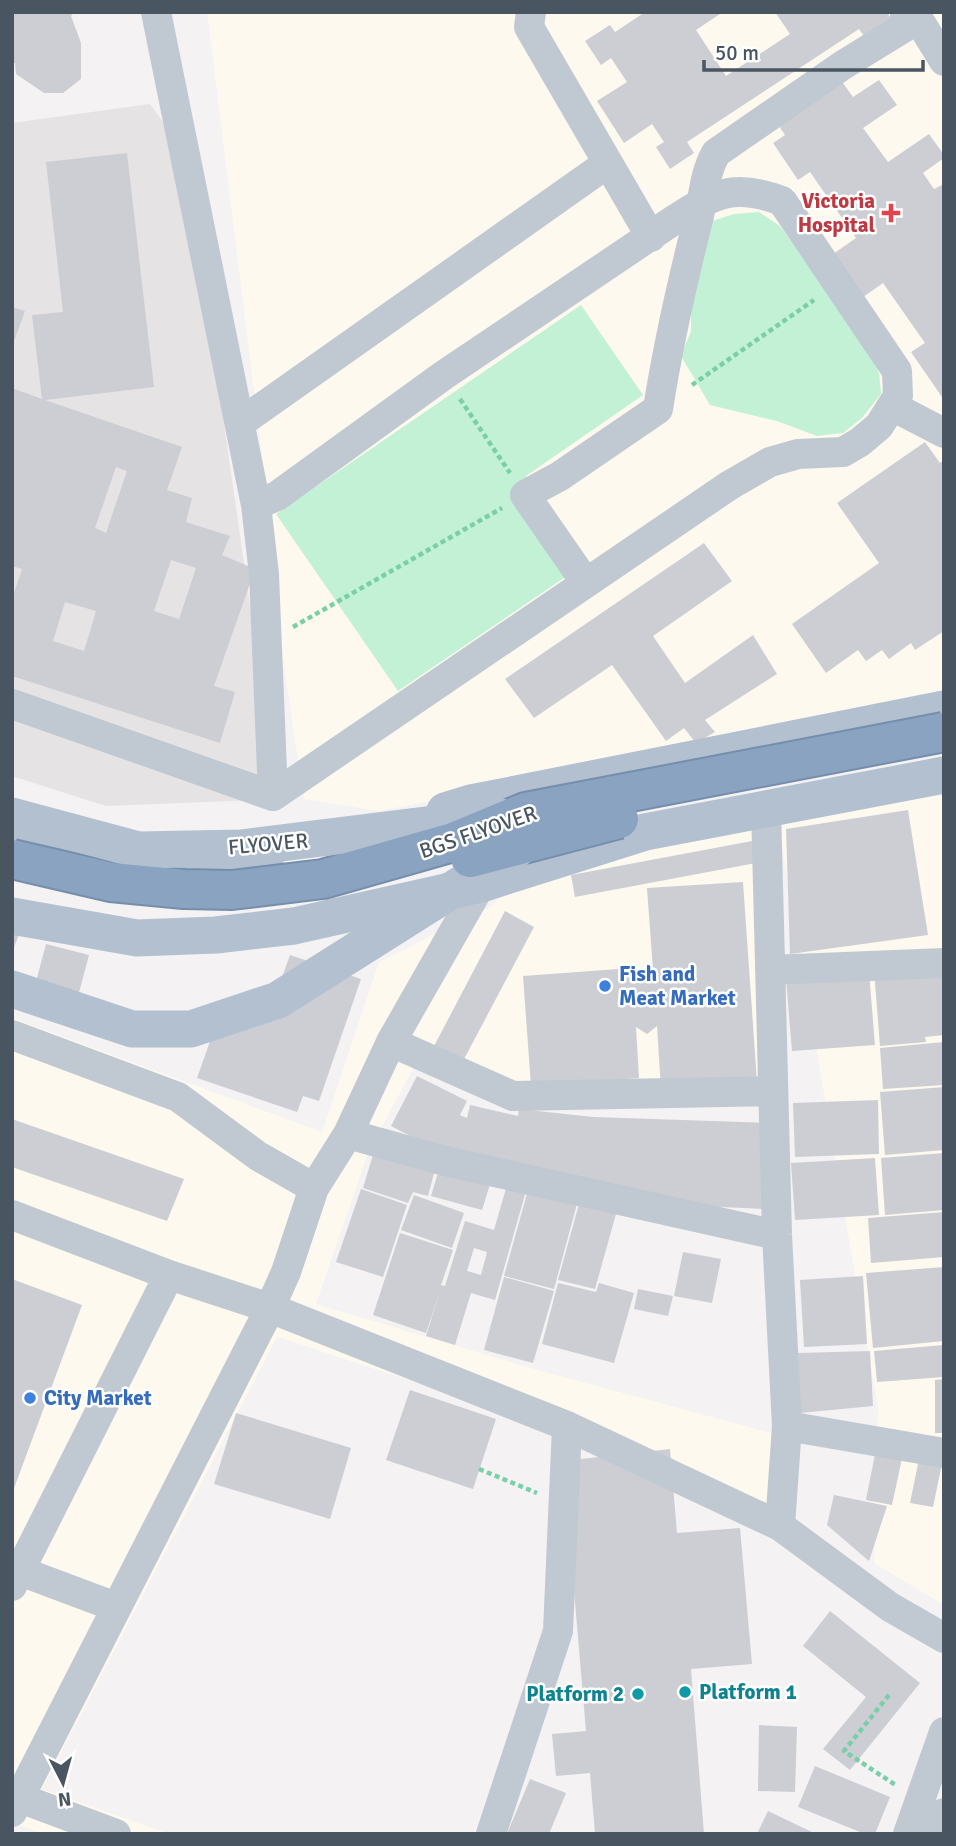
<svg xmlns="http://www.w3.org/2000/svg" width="956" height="1846" viewBox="0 0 956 1846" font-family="Signika,sans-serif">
	<rect width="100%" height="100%" fill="#f4f2f2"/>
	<path fill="#fdf9ee" d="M207,12H944V701L379,811L304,799L280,641L272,537Z
		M944,784V1605L874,1563L878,1408L777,820Z
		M759,818L757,1103L529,1110L415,1065L368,1153L316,1304L534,1369L775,1434L766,1535L500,1410L277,1337L42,1789L170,1834H43L12,1822V1018L322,1132L379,962L490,907L514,883Z"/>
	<path fill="#e5e3e4" d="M150,104L185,152L255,640L259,800L106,806L12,776V123Z"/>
	<path fill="#c2f1d5" d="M759,212L780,226L869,351L879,373L881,394L862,418L843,433L817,436L777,421L710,405L681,356L691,331V287L709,222L734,214Z
		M581,305L643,395L526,476L586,563L398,691L276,514Z"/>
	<path fill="#ccced4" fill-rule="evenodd" d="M12,12H74L71,16L81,43V79L63,93H44L16,74L15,63H12Z
		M645,12H723L696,30L726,76L790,34L775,12H887L893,22L866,39L859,29L687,142L694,153L670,169L656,147L664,142L652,124L624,143L597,101L627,82L611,58L601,65L585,41L610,25L615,32Z
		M838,76L853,97L879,80L897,105L863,128L888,162L929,134L944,155V158L923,173L934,189L944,184L942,397L911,352L925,343L883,283L856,302L826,259L856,238L810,172L798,180L773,143L785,135L775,120Z
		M127,153L154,387L45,400L182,447L167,490L192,498L186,522L230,536L222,555L255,569L214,686L235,692L220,743L12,676V599L22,569L12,566V388L42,399L32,315L63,312L46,162ZM116,467L127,471L106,533L95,528ZM171,560L196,568L179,619L154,611ZM65,602L96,611L84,651L53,641Z
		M12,307L25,311L13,344H12Z
		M925,442L940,463L944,460V631L915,650L911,643L889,659L882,650L866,661L858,650L826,673L792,624L879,563L837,503Z
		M704,543L732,581L653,636L685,683L753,635L777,674L705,720L715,732L696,743L684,728L666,741L612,665L534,718L505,679Z
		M908,810L928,935L790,954L786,829Z
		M752,841L756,863L575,897L571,875Z
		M743,882L757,1082L661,1089L657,1026L647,1034L636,1027L639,1078L531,1086L523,976L632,968V971L653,970L647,888Z
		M505,911L534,927L462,1063L433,1048Z
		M12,930L20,932L12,952Z
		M46,944L89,955L77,1000L34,989Z
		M290,955L361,979L319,1101L303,1096L297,1112L197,1078L224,1002L268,1017Z
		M874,970L943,973L944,1035L925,1037L926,1042L880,1046Z
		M869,972L875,1045L792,1051L786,979Z
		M944,1042V1085L883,1089L880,1048Z
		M417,1076L467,1101L460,1115L467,1118L470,1105L518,1116L519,1109L593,1117L771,1123L766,1209L659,1204L441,1152L391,1126Z
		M944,1087V1150L885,1155L880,1092Z
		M878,1100L879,1154L795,1157L793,1103Z
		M12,1119L184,1179L167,1221L12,1167Z
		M375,1148L436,1166L428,1196L413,1192L408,1203L363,1188Z
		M944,1153V1210L885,1215L881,1158Z
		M875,1158L879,1215L795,1220L791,1163Z
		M440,1166L491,1181L482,1210L431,1196Z
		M507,1185L526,1191L495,1300L471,1293L455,1345L426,1336L440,1291L426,1333L373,1315L400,1233L453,1250L441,1285L445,1286L465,1221L494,1230ZM474,1248L487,1252L481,1275L467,1271Z
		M361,1189L407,1205L383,1277L336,1262Z
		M528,1190L577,1204L554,1289L504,1276Z
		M414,1195L464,1213L452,1248L401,1230Z
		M579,1204L616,1214L595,1289L558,1280Z
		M944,1212V1257L871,1263L868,1218Z
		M683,1252L721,1259L712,1303L674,1296Z
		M944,1267V1341L873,1348L866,1273Z
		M863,1276L867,1344L804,1347L800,1280Z
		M504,1277L554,1291L533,1363L484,1350Z
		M12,1279L82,1305L13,1491H12Z
		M558,1283L596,1292L599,1283L634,1293L614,1363L542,1344Z
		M638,1289L673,1296L668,1316L634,1309Z
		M944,1345V1377L877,1382L874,1351Z
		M870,1351L873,1406L800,1413L798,1353Z
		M944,1379V1433H935V1380Z
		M410,1390L496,1419L473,1489L386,1460Z
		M236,1413L351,1448L330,1519L214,1484Z
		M877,1444L904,1449L892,1505L866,1500Z
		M670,1449L677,1533L740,1528L752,1664L691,1669L704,1834H595L590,1773L556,1776L552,1734L586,1731L563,1461Z
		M920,1454L943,1459L933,1507L910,1503Z
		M834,1495L887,1506L869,1561L827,1525Z
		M830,1611L920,1683L850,1770L823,1749L866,1697L803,1646Z
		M759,1725L797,1727L795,1792L758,1791Z
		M815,1766L890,1797L875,1834H865L798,1807Z
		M530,1779L566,1793L549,1834H507Z
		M768,1811L816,1834H757Z"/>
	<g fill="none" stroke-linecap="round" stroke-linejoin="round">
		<path stroke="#79cfa7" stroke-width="4.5" stroke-dasharray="5 3.5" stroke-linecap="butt" d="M692,385L814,300
			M460,399L510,473
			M293,627L502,508
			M479,1469L537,1493
			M889,1695L844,1751L897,1786"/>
		<path stroke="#c0c9d1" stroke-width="30" d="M156,12L256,505L264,574L273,796
			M531,12L529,27L651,237
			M914,12L944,61
			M892,406L944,433
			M240,423L608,163
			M256,505L277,496L444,375L674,220C715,193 734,183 782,201L897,371L898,396L879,426L860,442L843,452L798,454L770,462L730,485L273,796
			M586,583L525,495L560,476L658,409C668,345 682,283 698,220C704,196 704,174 716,153L843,65L905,27V12
			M12,704L273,796
			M770,970L944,963
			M12,1035L178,1097L258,1156L314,1188
			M391,1042L513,1096L773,1091
			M348,1134L445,1161L777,1235
			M12,1215L169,1275L270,1308L567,1426L780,1526L787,1426L777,1235L766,808
			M787,1426L944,1453
			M780,1526L890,1607L944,1638
			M20,1571L116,1607
			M12,1586L169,1275
			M12,1795L116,1834
			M12,1812L270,1308L286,1272L314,1188L348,1134L391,1042L481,884
			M491,1834L558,1631L567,1426
			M908,1834L944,1732
			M937,1834L944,1813"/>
		<path stroke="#b2c0d0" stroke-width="37" d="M445,811L471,803L944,709
			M12,836L148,870L265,861
			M12,916L137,938L216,935L294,926L481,884L645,832L944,775"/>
		<g stroke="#758eac" stroke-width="42" stroke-linecap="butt">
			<path id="highway-bridge" d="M470,858L619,819
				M12,859L111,882L184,889L232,890L323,879L453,842L526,812L944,732"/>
		</g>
		<path stroke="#b2c0d0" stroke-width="37" d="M12,816L139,850L241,848L498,816
			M12,989L132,1029H191L278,1000L517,849"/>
		<use href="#highway-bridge" stroke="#8aa3c0" stroke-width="38"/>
	</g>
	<path fill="#e0444e" stroke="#fff" stroke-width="2.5" d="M887.5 202.5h7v7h7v7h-7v7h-7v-7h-7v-7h7z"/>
	<g fill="#3f7fe0" stroke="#fff" stroke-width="2.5">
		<circle cx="605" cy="986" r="7"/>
		<circle cx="30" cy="1398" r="7"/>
	</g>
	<g fill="#0f9aa8" stroke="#fff" stroke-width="2.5">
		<circle cx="685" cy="1692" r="7"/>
		<circle cx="638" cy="1694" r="7"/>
	</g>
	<g text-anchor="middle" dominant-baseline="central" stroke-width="5" stroke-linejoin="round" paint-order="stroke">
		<g font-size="21" font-weight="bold" fill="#be3a42" stroke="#fff" text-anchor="end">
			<text x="875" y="201">Victoria<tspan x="875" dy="24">Hospital</tspan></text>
		</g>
		<g font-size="21" fill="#495560" stroke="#fff">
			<text transform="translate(478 832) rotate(-19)">BGS FLYOVER</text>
			<text transform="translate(268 844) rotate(-5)">FLYOVER</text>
		</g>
		<g font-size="21" font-weight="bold" fill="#366cbe" stroke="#fff" text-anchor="start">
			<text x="619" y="974">Fish and<tspan x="619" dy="24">Meat Market</tspan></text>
			<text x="44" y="1398">City Market</text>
		</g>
		<g font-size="21" font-weight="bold" fill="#0d838f" stroke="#fff" text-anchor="start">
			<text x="699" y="1692">Platform 1</text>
			<text x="624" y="1694" text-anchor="end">Platform 2</text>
		</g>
	</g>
	<rect width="956" height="1846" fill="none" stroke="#495560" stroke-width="28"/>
	<g transform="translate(63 1783) rotate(174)" stroke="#ffffff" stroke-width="5" paint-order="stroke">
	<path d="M0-5L12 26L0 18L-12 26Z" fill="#495560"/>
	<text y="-10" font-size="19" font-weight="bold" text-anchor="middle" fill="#495560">N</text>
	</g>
	<path d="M704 60v10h219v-10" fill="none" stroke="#495560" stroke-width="3.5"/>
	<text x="715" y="60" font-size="21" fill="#495560" stroke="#ffffff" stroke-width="5" paint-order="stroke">50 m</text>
</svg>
